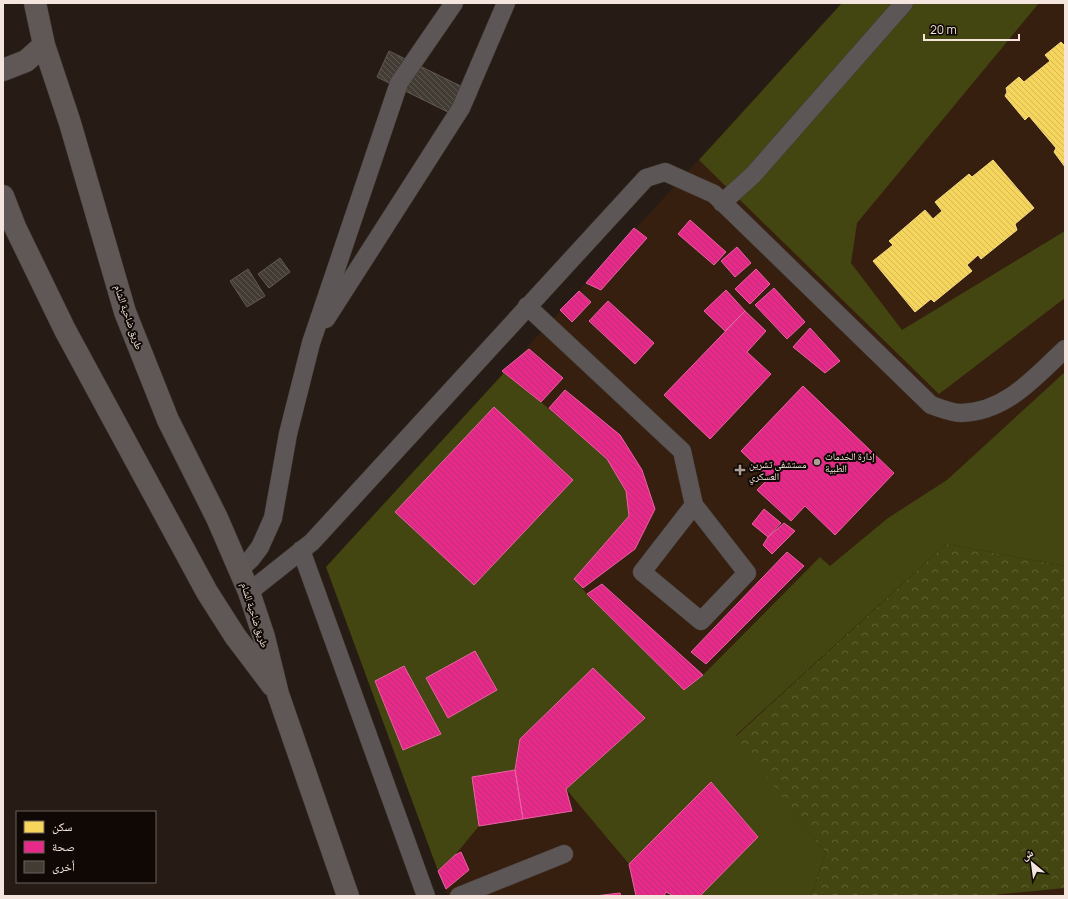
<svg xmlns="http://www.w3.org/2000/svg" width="1068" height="899" viewBox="0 0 1068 899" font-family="Manrope,'Noto Naskh Arabic',sans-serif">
	<defs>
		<pattern id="park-crowns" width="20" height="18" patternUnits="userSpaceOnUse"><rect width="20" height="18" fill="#434610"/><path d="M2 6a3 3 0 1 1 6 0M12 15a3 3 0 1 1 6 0" fill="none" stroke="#5f6132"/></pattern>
		<pattern id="homes-back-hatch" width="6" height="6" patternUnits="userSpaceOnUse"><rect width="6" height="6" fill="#f6d55c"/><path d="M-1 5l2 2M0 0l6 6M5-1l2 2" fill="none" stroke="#d3b857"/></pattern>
		<pattern id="health-back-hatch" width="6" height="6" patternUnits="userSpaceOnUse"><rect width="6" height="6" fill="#e7298a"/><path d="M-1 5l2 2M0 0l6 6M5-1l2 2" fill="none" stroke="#b83175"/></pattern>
		<pattern id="building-back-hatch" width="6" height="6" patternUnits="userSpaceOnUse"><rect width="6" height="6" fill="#433c35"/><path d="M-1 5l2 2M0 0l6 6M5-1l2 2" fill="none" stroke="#5f5852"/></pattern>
	</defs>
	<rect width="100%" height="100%" fill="#271c15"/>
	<path fill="#361f0f" d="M842,3H1065V896H448L326,567Z"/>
	<path fill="#434610" d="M842,3H1039L857,223L851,263L902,330L1065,231V298L939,394L699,160Z
		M502,371L541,402L607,459L626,491L629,516L574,579L587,594L685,690L703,675L820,557L830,566L888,518L947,480L1065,372V566L946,544L735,736L826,853L811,896H700L757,837L711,782L629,864L566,789L645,718L593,668L520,739L515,770L472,777L479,826L455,855L438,871L326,567L503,374Z"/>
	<path fill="url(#park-crowns)" d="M946,544L1065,566V888L982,896H811L826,853L735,737Z"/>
	<path fill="url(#homes-back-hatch)" stroke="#f5da83" d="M1061,42L1065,46V167L1054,152L1056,148L1029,116L1025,120L1005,96L1007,92L1006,88L1019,77L1024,82L1050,61L1045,55Z
		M993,160L1034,208L1015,224L1017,230L981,259L978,255L967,265L972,271L934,302L931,299L915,312L873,261L893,245L889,241L925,210L933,219L942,211L935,202L969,174L972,177Z"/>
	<path fill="url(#health-back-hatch)" stroke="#eb62a3" d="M690,220L726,252L714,265L678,234Z
		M634,228L647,238L601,290L586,283Z
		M737,247L751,263L735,277L721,261Z
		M756,269L770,284L750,304L735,289Z
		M774,288L805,322L787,339L755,305Z
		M726,290L745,311L725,331L704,311Z
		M579,291L591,302L572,322L560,310Z
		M608,301L654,343L635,364L589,321Z
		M745,311L766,331L747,352L771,374L710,439L664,395Z
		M810,328L840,361L825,373L793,347Z
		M529,349L563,378L541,402L502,371Z
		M803,386L894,473L835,535L805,506L791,521L757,490L769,478L741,451Z
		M565,390L620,435L642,470L655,509L635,549L583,588L574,579L629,516L626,491L607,459L549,408Z
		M494,407L573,480L474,585L395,512Z
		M764,509L781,523L768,537L752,524Z
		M784,523L795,531L772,554L763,545L768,537Z
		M787,552L804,566L706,664L691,652Z
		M602,584L703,675L684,690L587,594Z
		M475,651L497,690L448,718L426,678Z
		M404,666L441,734L403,750L375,681Z
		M593,668L645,718L566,789L572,811L523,819L515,770L520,739Z
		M515,770L523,819L479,826L472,777Z
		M711,782L758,837L700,896H674L666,892L664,896H636L629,864Z
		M461,852L469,870L446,889L438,871L455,855Z
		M620,893L621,896H595Z"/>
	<path fill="url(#building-back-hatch)" stroke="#615952" d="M389,51L477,94L464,120L377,77Z
		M280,258L290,272L269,288L258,274Z
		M248,269L265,296L247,307L230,281Z"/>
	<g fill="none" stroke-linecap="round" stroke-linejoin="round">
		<g stroke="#423933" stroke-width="19">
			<path id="service" d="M722,203L753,175L904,3
				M527,306L682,451L694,505L642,572L701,621L747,573L694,505
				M326,319L461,108L506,3
				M301,550L426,896
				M239,570L251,559L260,547L273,518L288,434L311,343L399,83L454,3
				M249,592L312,542L646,178L665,172L714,194L931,405C940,408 952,413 961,413C1006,412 1035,377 1065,349
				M459,896L564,854"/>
		</g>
		<g stroke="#423933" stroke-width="23">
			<path id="secondary" d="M35,3L44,45L70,123L125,312L168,420L217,518L249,592L264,637L278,694L348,896
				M3,70L26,61L44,45
				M3,196L15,227L65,330L207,592L235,636L272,685"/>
		</g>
		<use href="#service" stroke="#5c5756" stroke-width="18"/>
		<use href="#secondary" stroke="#5f5856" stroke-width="22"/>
	</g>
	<g fill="#ac9f98" stroke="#100804" stroke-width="1.5">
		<circle cx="817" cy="462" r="4"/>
		<path d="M738 464h4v4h4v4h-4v4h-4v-4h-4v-4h4z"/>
	</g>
	<g text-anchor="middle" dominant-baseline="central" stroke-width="4" stroke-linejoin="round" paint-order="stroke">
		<g font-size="10" fill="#f4e6de" stroke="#100804">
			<text transform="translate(129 317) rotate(71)">طريق ضاحية الشام</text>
			<text transform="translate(255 615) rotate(72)">طريق ضاحية الشام</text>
		</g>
		<g font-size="10" fill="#f4e6de" stroke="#100804" text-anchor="start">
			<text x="825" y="456">إدارة الخدمات<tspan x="825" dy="12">الطبية</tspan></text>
			<text x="749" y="464">مستشفى تشرين<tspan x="749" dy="12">العسكري</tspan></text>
		</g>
	</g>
	<rect width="1068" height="899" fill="none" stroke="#f4e6de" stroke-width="8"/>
	<rect x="16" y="811" width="140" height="72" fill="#100804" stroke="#6b615b"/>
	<rect x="24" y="821" width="20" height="12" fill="#f6d55c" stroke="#6b615b"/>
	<text x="52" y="831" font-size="12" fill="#f4e6de">سكن</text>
	<rect x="24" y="841" width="20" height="12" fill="#e7298a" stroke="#6b615b"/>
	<text x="52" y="851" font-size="12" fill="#f4e6de">صحة</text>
	<rect x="24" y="861" width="20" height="12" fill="#433c35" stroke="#6b615b"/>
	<text x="52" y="871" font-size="12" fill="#f4e6de">أخرى</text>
	<g transform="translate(1032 863) rotate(331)" stroke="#100804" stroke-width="3" paint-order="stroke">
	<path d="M0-3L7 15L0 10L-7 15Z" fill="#f4e6de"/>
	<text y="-6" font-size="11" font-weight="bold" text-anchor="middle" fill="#f4e6de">ش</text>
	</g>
	<path d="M924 34v6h95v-6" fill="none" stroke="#f4e6de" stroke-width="2"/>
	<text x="930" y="34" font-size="12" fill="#f4e6de" stroke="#100804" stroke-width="3" paint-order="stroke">20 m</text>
</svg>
